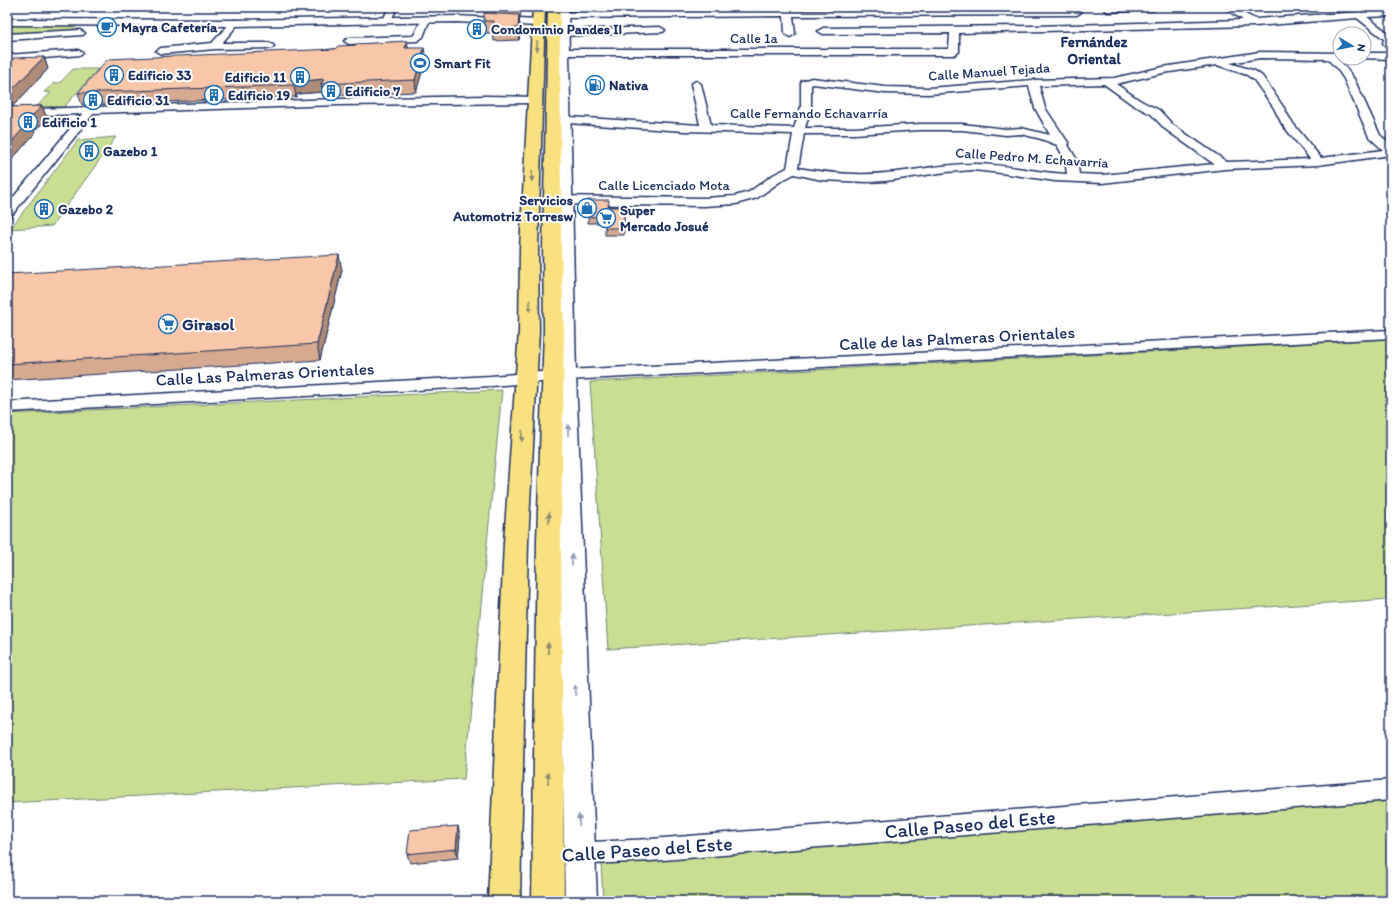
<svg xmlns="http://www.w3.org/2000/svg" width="1398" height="908" viewBox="0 0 1398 908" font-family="Itim,sans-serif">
	<rect width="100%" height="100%" fill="#fff"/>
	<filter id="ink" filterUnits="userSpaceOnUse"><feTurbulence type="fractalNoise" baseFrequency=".025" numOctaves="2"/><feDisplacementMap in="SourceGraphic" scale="8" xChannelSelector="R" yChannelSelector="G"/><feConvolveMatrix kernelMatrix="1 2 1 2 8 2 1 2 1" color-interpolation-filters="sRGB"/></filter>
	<g filter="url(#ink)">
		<path fill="#cade93" stroke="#728678" d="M7,24H77L73,32L7,34Z
			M73,69H98L64,107L37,106L51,93L44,92L54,83H60Z
			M116,137L52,226L10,229L78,140Z
			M1391,339V599L608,649L590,382Z
			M502,390L464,779L7,803V414Z
			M1391,801V901H603L601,861Z"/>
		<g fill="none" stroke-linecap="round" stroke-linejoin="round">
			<g stroke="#1b2f5e" stroke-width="3">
				<path id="street" d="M389,7L397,8L390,22H384L383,20Z
					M784,7H792L793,11L1077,9L1081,12L1077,15L793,16L795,34L790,37L785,34L784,16L562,18L558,15L562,12L784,11Z
					M1105,7H1158L1154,10L1108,12L1104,9Z
					M1222,7H1232L1255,19L1391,10V16L1367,17L1391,35V51L1388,50L1383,43L1384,39L1357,18L1255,26L959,33V52L954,55H554L549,52L554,49H949L950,33L823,34L818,31L823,28L1036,26L1243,20Z
					M426,16L430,19L423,37L417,41L349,44L344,41L349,38L412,36L414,35L422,19Z
					M235,20L239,23L222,43H269L272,44L274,46L272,48L215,49L161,54L156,51L161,48L212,43L232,21Z
					M660,27L665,30L663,32L562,36L557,33L562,30Z
					M80,30L85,33L83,35L7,40V34Z
					M78,50L83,53L81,55L7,61V55Z
					M1260,52L1340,53V58H1343L1339,59L1354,79L1380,135L1391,145V155L1318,165L1225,169L1102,183L1055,181L1001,173L973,170L946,172L886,181L867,182L822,180L794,174L781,181L757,198L736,204L704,206L552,204L548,203L546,200L548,197L552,196L704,198L735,196L749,192L773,175L787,168L793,134L684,131L553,122L548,119L553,116L700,125L691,84L696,81L701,84L711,125L794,128L801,107V83L802,81L812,78L885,87L929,88L1033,80L1114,78L1163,67ZM1260,58L1327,59L1336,67L1344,79L1369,137L1383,150L1321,158L1291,121L1284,108L1262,76L1255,71L1230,63ZM1217,65L1247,75L1254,80L1274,108L1282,124L1310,159L1227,162L1173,125L1159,110L1141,101L1116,84L1163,73ZM813,84L885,93L929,94L1029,86L1035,108L1050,135L1021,128L1006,129L962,124H920L854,128H805L811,107V85ZM1104,84L1133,105L1151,114L1165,129L1214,164L1102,175L1079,174L1077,160L1068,145L1069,144L1045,108L1039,86ZM920,130H962L1006,135L1021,134L1041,139L1057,145L1065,160L1067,174C1035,173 1003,163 971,164C942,164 915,171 886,173C857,176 827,173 798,168L804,134H854Z
					M1364,53H1391V59L1361,58H1364Z
					M486,96L536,97L541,100L536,103L338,105L94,113L11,216L7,217V205L82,114L7,116V110L338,99Z
					M1391,330V338L566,380L491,386L7,412V402L491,376L566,370Z
					M1391,780V800L651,861L572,865L563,861L560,854L563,847L572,843L651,839Z"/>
			</g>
			<g stroke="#1b2f5e" stroke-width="3">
				<path id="secondary" d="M556,7H568L576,375L597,901H565L556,375Z
					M456,16L538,20L542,21L544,23L542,25L538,26L456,22L235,26L7,25V19L235,20Z"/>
			</g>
			<g stroke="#1b2f5e" stroke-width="3">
				<path id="primary" d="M533,7H545L538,249L539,331L528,542L520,901H488L504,542L519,331L520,249Z
					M548,7H560L561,247L564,330L561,540L564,901H532L537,540L544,330L543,247Z"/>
			</g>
			<use href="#street" fill="#fff" fill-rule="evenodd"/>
			<use href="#secondary" fill="#fff" fill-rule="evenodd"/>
			<use href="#primary" fill="#f9e181" fill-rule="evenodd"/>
		</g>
		<path fill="#d5aa90" stroke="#1b2f5e" d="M520,7L521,18H519L520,27L519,40L494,41L493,33H485L484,21L486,13L485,10Z
			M407,41L408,48L426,59L416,92L324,96L323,92L297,94L296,97L82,105L78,93L356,45Z
			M44,57L48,69L12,107L42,106L47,119L34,131L35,133L7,165V63Z
			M609,207H624V235H605V223H588V217Z
			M342,270L320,360L7,380V274Z
			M460,835L458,858L410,863L407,854Z"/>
		<path fill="#ae8b76" stroke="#1b2f5e" d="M519,15L520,27L519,40L518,28Z
			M407,41L409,53L405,48Z
			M424,48L426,59L416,92L415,80Z
			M44,57L48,69L11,108L7,98V95Z
			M324,79L321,84L323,92L297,94L296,97L294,85V82Z
			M42,106L47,119L34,131L35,133L7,165V147L27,121Z
			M339,255L342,270L320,360L317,344Z
			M458,826L460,835L458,858L456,849Z"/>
		<path fill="#f8c6a8" stroke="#1b2f5e" d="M485,7H520V12L485,10Z
			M484,13L519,15L518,28L493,29L494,21H484Z
			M407,41L405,48H424L415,80L321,84L324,79L294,82V85L78,93L105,62L109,59L335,49L338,46L356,45L357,44Z
			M44,57L7,95V63L14,58Z
			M42,106L27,121H30L7,147V107Z
			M588,200H609L608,207H624V228H605L606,216L588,217Z
			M339,255L317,344L7,364V274Z
			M458,826L456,849L407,854L410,830Z"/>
		<defs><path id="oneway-solid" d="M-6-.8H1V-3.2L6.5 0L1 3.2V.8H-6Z"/></defs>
		<g fill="#8a8870">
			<use href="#oneway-solid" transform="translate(537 46) rotate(93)"/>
			<use href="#oneway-solid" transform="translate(532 176) rotate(93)"/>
			<use href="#oneway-solid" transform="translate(530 306) rotate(92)"/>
			<use href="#oneway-solid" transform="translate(522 436) rotate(93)"/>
			<use href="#oneway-solid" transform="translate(549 518) rotate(-88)"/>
			<use href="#oneway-solid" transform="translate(548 648) rotate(-90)"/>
			<use href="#oneway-solid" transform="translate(548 778) rotate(-90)"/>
		</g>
		<g fill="#8d97ae">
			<use href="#oneway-solid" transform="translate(568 430) rotate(-92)"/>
			<use href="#oneway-solid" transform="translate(572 560) rotate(-92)"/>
			<use href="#oneway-solid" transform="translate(575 690) rotate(-92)"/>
			<use href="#oneway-solid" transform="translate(579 820) rotate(-92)"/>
		</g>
	</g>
	<defs>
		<g id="cafe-ring" transform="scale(1)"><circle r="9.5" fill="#fff" stroke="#1f6fb2" stroke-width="1.5"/><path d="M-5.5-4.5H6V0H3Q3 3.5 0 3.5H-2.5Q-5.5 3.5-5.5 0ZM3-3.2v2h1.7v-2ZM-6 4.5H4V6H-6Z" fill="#1f6fb2"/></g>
		<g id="building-ring" transform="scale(1)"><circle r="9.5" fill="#fff" stroke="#1f6fb2" stroke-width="1.5"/><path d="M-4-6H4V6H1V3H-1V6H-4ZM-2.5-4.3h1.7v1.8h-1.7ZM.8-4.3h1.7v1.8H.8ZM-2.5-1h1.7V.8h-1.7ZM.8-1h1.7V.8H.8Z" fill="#1f6fb2"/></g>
		<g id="stadium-ring" transform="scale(1)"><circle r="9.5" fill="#fff" stroke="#1f6fb2" stroke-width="1.5"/><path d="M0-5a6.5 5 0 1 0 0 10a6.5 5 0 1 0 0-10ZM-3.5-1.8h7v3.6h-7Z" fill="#1f6fb2"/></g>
		<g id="fuel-ring" transform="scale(1)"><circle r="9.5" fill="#fff" stroke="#1f6fb2" stroke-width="1.5"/><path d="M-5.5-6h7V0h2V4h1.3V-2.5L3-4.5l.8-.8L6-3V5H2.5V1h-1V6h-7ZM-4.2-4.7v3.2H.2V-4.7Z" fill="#1f6fb2"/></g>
		<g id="shop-ring" transform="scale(1)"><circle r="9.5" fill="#fff" stroke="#1f6fb2" stroke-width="1.5"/><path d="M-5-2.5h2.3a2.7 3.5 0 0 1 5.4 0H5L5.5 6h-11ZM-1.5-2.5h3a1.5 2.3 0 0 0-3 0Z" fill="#1f6fb2"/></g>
		<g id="supermarket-ring" transform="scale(1)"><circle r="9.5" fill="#fff" stroke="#1f6fb2" stroke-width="1.5"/><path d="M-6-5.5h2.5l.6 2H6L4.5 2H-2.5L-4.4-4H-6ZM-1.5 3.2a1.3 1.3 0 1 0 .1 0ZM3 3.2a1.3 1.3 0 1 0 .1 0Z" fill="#1f6fb2"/></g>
	</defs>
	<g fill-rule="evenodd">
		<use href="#cafe-ring" x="107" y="27"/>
		<use href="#building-ring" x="477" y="29"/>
		<use href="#stadium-ring" x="420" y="63"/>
		<use href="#building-ring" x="114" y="75"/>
		<use href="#building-ring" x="300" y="77"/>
		<use href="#fuel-ring" x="595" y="85"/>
		<use href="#building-ring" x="331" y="91"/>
		<use href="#building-ring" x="214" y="95"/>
		<use href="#building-ring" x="93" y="100"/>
		<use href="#building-ring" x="28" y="122"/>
		<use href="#building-ring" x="89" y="151"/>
		<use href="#shop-ring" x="587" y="208"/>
		<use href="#building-ring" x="44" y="209"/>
		<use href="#supermarket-ring" x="606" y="218"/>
		<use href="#supermarket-ring" x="168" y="324"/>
	</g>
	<g text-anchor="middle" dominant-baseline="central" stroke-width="4" stroke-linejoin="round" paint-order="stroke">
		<g font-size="14" font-weight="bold" fill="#1b2f5e" stroke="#fff" text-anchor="start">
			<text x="121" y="27">Mayra Cafetería</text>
			<text x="491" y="29">Condominio Pandes II</text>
			<text x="434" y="63">Smart Fit</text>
			<text x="128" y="75">Edificio 33</text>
			<text x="286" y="77" text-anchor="end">Edificio 11</text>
			<text x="609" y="85">Nativa</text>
			<text x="345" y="91">Edificio 7</text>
			<text x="228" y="95">Edificio 19</text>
			<text x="107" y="100">Edificio 31</text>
			<text x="42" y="122">Edificio 1</text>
			<text x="103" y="151">Gazebo 1</text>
			<text x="573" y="200" text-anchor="end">Servicios<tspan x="573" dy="16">Automotriz Torresw</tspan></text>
			<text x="58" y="209">Gazebo 2</text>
			<text x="620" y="210">Super<tspan x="620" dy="16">Mercado Josué</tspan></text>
		</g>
		<g font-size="14" fill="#1b2f5e" stroke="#fff">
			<text x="754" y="38">Calle 1a</text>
			<text transform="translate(989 72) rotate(-4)">Calle Manuel Tejada</text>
			<text x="809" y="113">Calle Fernando Echavarría</text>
			<text transform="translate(1032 158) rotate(4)">Calle Pedro M. Echavarría</text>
			<text x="664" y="185">Calle Licenciado Mota</text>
		</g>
		<g font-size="15" font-weight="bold" fill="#1b2f5e" stroke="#fff">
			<text x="1094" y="42">Fernández<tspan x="1094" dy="17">Oriental</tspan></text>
		</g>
		<g font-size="17" font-weight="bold" fill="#1b2f5e" stroke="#fff" text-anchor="start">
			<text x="182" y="324">Girasol</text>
		</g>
		<g font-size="17" fill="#1b2f5e" stroke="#fff">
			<text transform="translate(957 338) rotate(-3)">Calle de las Palmeras Orientales</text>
			<text transform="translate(265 374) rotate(-3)">Calle Las Palmeras Orientales</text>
		</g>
		<g font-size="20" fill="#1b2f5e" stroke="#fff">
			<text transform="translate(970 824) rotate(-5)">Calle Paseo del Este</text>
			<text transform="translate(647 849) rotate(-4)">Calle Paseo del Este</text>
		</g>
	</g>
	<rect width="1398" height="908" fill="none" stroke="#fff" stroke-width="24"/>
	<rect x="12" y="12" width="1374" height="884" fill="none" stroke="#1b2f5e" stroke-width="1.5" filter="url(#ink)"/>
	<g transform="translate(1352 46) rotate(100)"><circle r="19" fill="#ffffff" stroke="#a4acbf"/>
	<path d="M0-3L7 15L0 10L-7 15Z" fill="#1f6fb2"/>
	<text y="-6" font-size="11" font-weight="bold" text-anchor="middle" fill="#1b2f5e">N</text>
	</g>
</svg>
